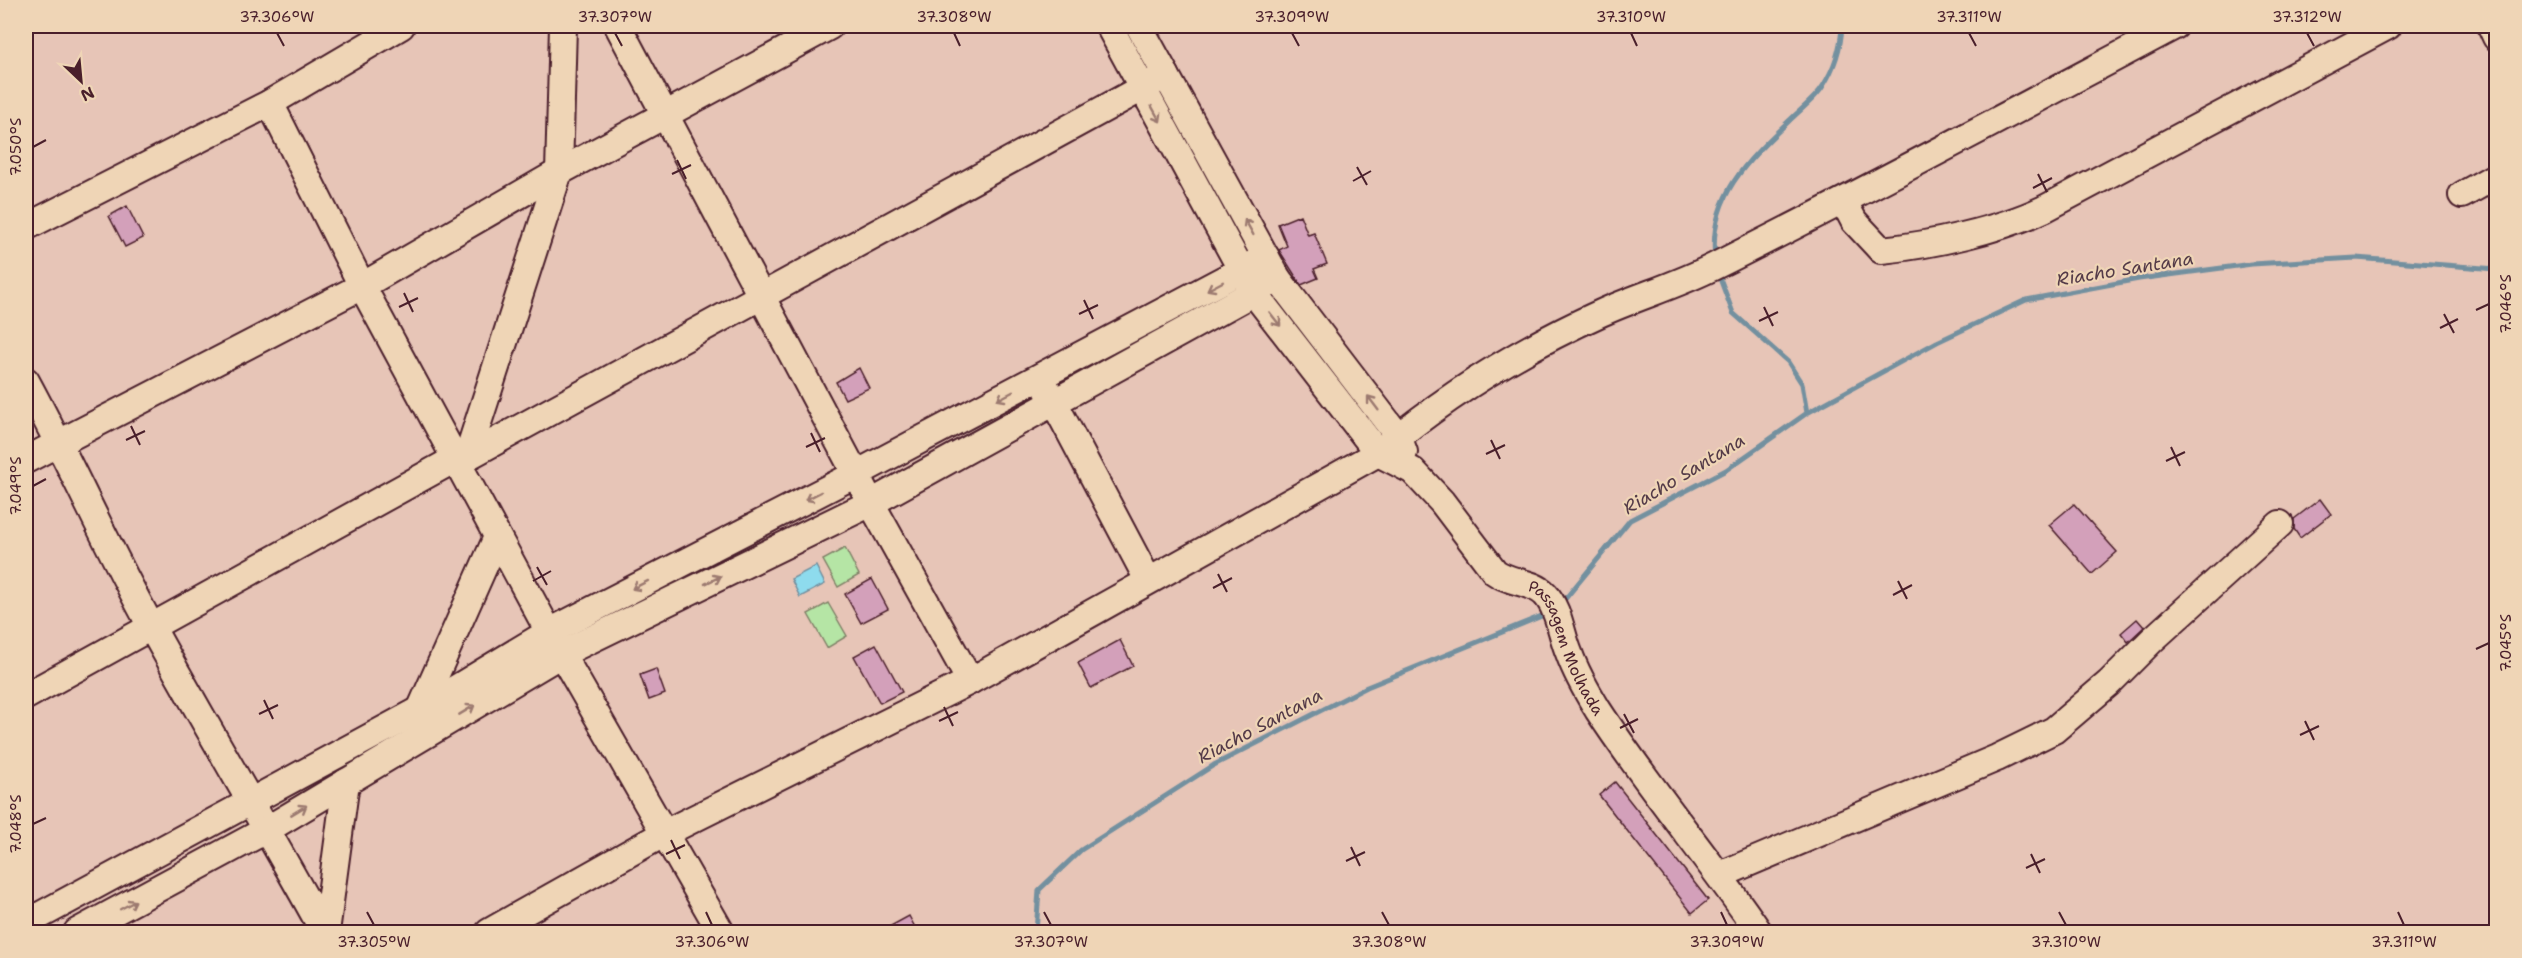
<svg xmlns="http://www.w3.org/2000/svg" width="2522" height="958" viewBox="0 0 2522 958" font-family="'Shantell Sans',sans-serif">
	<rect width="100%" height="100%" fill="#e7c5b7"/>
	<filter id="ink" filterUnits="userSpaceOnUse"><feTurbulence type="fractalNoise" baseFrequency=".0167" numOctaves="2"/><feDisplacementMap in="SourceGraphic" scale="12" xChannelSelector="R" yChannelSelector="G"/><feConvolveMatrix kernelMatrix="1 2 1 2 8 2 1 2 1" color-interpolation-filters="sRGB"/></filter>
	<g filter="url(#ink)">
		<path fill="#b5e5a5" stroke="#808268" stroke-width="1.5" d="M845,548L859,575L838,587L823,560Z
			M828,603L847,636L827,648L808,614Z"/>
		<path fill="#8edbed" stroke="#73909f" stroke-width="1.5" d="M816,566L825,584L800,597L791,579Z"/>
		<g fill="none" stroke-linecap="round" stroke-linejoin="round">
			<path stroke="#73909f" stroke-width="5" d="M1715,259C1708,196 1749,159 1791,119C1801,109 1816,98 1823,86C1835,67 1841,47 1842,26
				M1718,273L1733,313L1788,362L1802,384L1807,413
				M1561,604L1630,520L1726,470L1807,413L1937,342L2026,300L2139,279L2252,264L2356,258L2496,269
				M1036,932L1039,890L1081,850L1214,765L1367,687L1549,613"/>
		</g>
		<path fill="#d3a0ba" stroke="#4a1f2b" stroke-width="1.5" d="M127,206L143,238L125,247L109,216Z
			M1300,215L1308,235L1314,233L1327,264L1314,269L1318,278L1301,285L1279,250L1287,246L1278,224Z
			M859,368L869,388L845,399L836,382Z
			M2320,499L2331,514L2300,538L2294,529V519Z
			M2074,504L2117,552L2092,574L2049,525Z
			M872,579L888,609L861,623L845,594Z
			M2137,619L2144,627L2128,642L2121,633Z
			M1120,640L1133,666L1091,688L1078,663Z
			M876,644L902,692L880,703L854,656Z
			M656,669L665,694L649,700L640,675Z
			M1615,782L1708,900L1692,913L1599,795Z
			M909,916L918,933H878Z"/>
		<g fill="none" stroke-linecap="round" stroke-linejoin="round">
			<g stroke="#4a1f2b" stroke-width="30">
				<g id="minor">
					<path d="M618,26L871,503L970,681"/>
					<path id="s1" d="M1109,26L1254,293L1378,453L1413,471L1442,502L1495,572C1510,583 1532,581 1545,594C1559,609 1561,634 1569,653C1576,673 1587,692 1598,710C1648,787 1708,857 1759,932"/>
					<path d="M1139,26L1278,279L1398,436L1404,452"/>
					<path d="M2491,26L2496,37"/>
					<path d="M270,103L362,286L549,632L721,932"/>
					<path d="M2462,195L2496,176"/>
					<path d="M1844,202L1854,221L1881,250C1932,245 1999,230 2044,209L2388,26"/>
					<path d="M26,227L270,103L401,26"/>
					<path d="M26,381C70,462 107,547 152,628C208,730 268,830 324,932"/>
					<path d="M1047,389L1148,580"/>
					<path d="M467,457L559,172L563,26"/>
					<path d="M26,460L362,286L559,172L830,26"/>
					<path d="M26,696L455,459L467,457L1166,75"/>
					<path d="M420,710L497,537"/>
					<path d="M1720,875L1997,758L2054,730L2109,683L2152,640L2280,524"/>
					<path d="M26,923L420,710L549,632L856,474L1266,257"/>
					<path d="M77,932L268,829L561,654L871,503L1278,279"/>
					<path d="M326,932L346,782"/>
					<path d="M489,932L665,833L970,681L1378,453C1446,396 1521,349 1601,313C1639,296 1678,285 1715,266C1870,189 2022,107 2175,26"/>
				</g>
			</g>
			<use href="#minor" stroke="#efd5b6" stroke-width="26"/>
		</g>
		<defs><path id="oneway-shaft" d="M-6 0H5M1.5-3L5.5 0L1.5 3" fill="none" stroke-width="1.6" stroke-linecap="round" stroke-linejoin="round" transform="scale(1.5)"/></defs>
		<g stroke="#9c7a70">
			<use href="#oneway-shaft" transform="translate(1156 114) rotate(61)"/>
			<use href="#oneway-shaft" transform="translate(1249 227) rotate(-119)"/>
			<use href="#oneway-shaft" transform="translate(1215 286) rotate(152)"/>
			<use href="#oneway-shaft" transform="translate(1275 319) rotate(52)"/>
			<use href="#oneway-shaft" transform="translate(1005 396) rotate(152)"/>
			<use href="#oneway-shaft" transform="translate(1373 403) rotate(-127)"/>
			<use href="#oneway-shaft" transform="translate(813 496) rotate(153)"/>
			<use href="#oneway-shaft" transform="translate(713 580) rotate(-26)"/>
			<use href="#oneway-shaft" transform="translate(640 585) rotate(153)"/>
			<use href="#oneway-shaft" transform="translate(467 710) rotate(-31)"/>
			<use href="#oneway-shaft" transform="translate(299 810) rotate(-31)"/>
			<use href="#oneway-shaft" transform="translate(128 905) rotate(-28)"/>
		</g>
	</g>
	<path fill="none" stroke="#4a1f2b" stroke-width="2" d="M277,33L284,46M615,33L622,46M954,33L960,46M1292,33L1299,46M1631,33L1637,46M1969,33L1976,46M2307,33L2314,46M33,147L46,140M677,160L686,179M1357,167L1367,185M672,174L691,165M2038,174L2047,192M1353,181L1371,171M2033,188L2052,178M404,293L413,312M1084,300L1093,319M399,307L418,298M1764,307L1773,326M2476,310L2489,304M1079,314L1098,305M2444,314L2454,333M1759,321L1778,312M2440,328L2458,319M131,426L140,445M811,433L820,452M126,440L145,431M1491,440L1500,459M806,447L825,438M2171,447L2180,466M1486,454L1505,445M2166,461L2185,452M33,486L46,479M537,567L547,585M1218,574L1227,592M533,581L551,571M1898,581L1907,599M1213,588L1232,578M1893,595L1912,585M2476,649L2489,643M264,700L273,719M944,707L953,726M259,714L278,705M1624,714L1634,733M939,721L958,712M2305,721L2314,740M1620,728L1638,719M2300,735L2319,726M33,824L46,818M671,840L680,859M1351,847L1360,866M666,854L685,845M2031,854L2040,873M1346,861L1365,852M2026,868L2045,859M367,912L374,925M706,912L712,925M1044,912L1051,925M1382,912L1389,925M1721,912L1727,925M2059,912L2066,925M2398,912L2404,925"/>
	<g text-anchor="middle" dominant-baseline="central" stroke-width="4.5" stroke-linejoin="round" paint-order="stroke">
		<g font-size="16" fill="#4a1f2b" stroke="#efd5b6">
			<text stroke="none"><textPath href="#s1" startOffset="788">Passagem Molhada</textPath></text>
		</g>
		<g font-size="18" font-style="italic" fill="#543b48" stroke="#efd5b6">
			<text transform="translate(2125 269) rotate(-9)">Riacho Santana</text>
			<text transform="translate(1684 474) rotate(-31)">Riacho Santana</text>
			<text transform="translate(1260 726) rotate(-28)">Riacho Santana</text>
		</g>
	</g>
	<rect width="2522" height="958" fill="none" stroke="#efd5b6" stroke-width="66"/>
	<g transform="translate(81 81) rotate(154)" stroke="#efd5b6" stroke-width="4.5" paint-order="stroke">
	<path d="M0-4.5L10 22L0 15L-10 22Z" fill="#4a1f2b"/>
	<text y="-9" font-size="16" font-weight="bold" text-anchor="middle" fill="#4a1f2b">N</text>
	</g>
	<rect x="33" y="33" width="2456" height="892" fill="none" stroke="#4a1f2b" stroke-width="2"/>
	<g font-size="15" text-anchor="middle" fill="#4a1f2b">
		<text x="277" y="22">37.306°W</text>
		<text x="615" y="22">37.307°W</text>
		<text x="954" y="22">37.308°W</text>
		<text x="1292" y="22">37.309°W</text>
		<text x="1631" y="22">37.310°W</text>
		<text x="1969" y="22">37.311°W</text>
		<text x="2307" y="22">37.312°W</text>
		<text transform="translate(16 147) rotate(-90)" y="5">7.050°S</text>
		<text transform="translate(2506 304) rotate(-90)" y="5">7.046°S</text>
		<text transform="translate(16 486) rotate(-90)" y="5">7.049°S</text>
		<text transform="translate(2506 643) rotate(-90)" y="5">7.045°S</text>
		<text transform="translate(16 824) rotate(-90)" y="5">7.048°S</text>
		<text x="374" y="947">37.305°W</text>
		<text x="712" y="947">37.306°W</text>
		<text x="1051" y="947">37.307°W</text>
		<text x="1389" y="947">37.308°W</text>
		<text x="1727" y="947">37.309°W</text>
		<text x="2066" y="947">37.310°W</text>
		<text x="2404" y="947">37.311°W</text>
	</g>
</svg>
